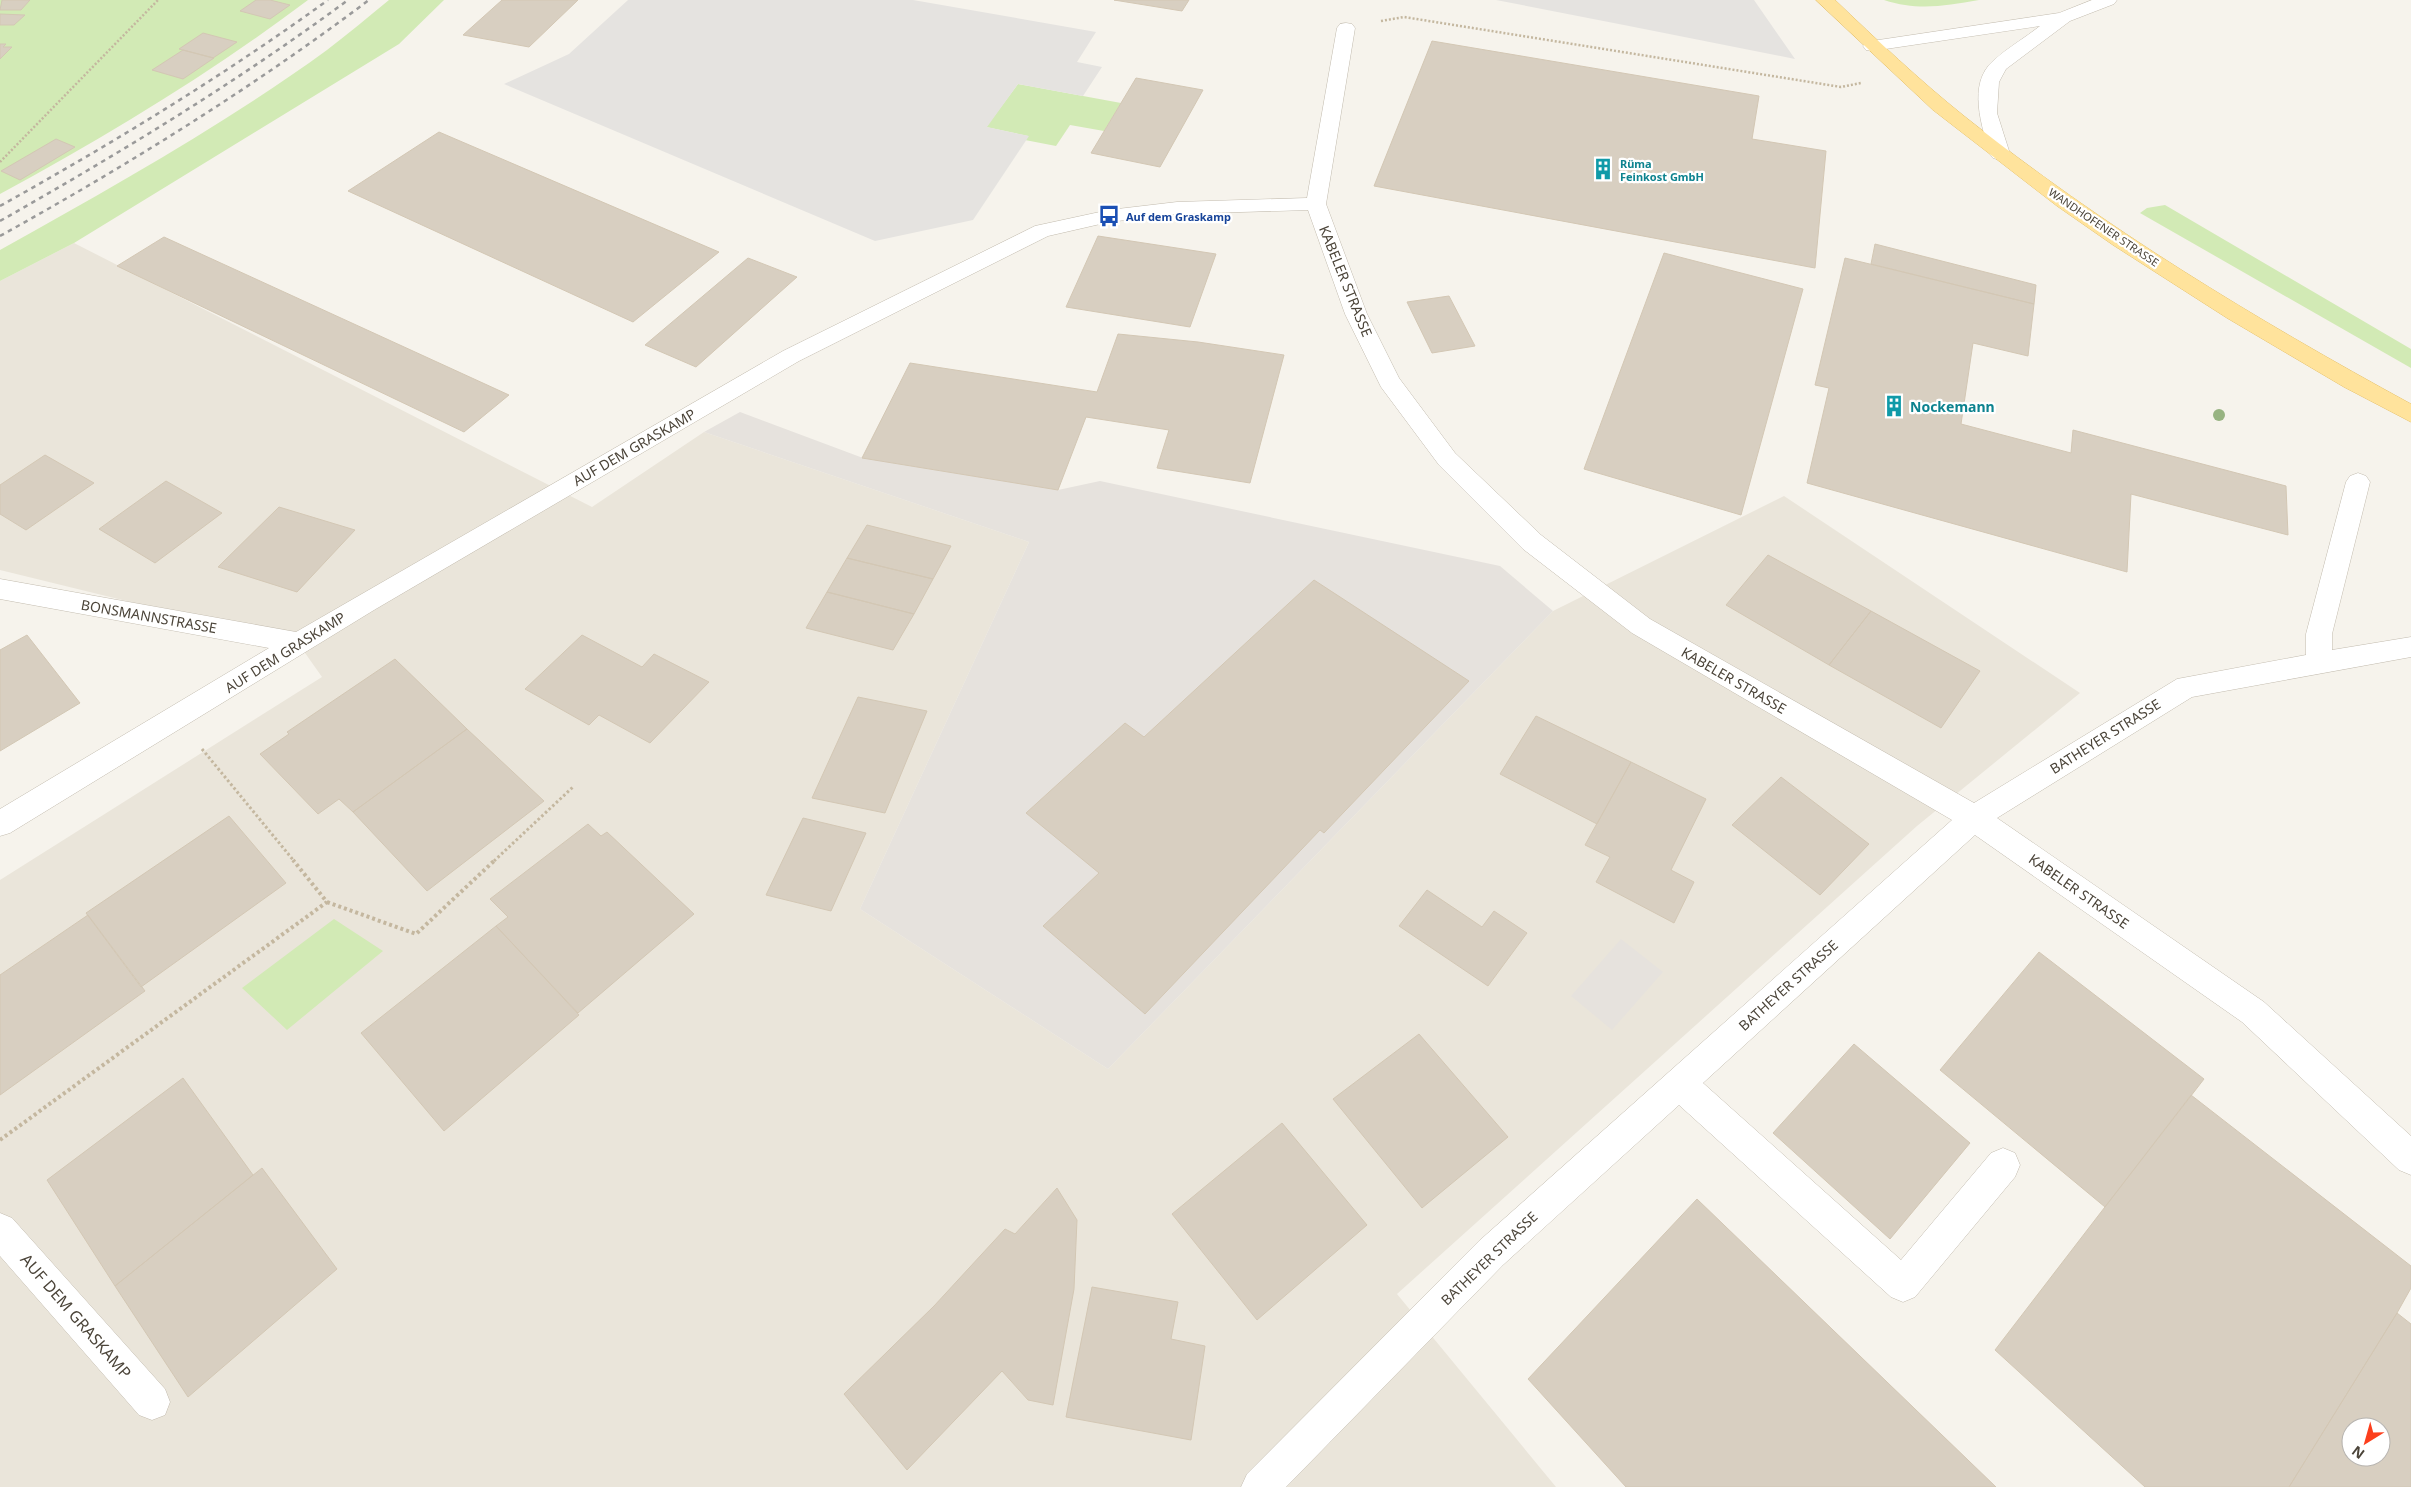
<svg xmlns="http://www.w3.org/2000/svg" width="2411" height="1487" viewBox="0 0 2411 1487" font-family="'Noto Sans',sans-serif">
	<rect width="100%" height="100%" fill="#f6f3ec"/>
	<path fill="#eae5da" d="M74,243L592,507L704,432L1029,542L860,909L1108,1069L1553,611L1784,496L2080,693L1917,826L1397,1294L1556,1487H0V880L322,677L298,643L0,570V281Z"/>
	<path fill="#e6e2dd" d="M740,412L863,458L1058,490L1100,481L1500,566L1553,611L1108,1069L860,909L1029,542L704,432Z
		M1621,939L1663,972L1612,1030L1571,996Z"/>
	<path fill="#d2eab5" d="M0,0H308C211,73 107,136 0,194Z
		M389,0H444L399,44L74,243L0,281V250C111,188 224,125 327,50C348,34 368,17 389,0Z
		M1884,0H1979C1944,6 1918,11 1884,0Z
		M1018,84L1121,103L1104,131L1070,125L1056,146L1025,140L1028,136L986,127Z
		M2165,205L2411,349V368L2140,213L2147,208Z
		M334,919L383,951L287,1030L242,988Z"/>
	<path fill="#e5e3e0" d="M628,0H913L1096,32L1077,62L1102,67L1083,96L1018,84L987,127L1029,136L973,220L875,241L504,84L569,54Z
		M1496,0H1754L1795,59L1629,26Z"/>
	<path fill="#d8cfc1" stroke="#d3c7b4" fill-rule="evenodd" d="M2,0H30L21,10H0Z
		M256,0H270L290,5L270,19L240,11Z
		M502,0H578L529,47L463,35Z
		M1114,0H1189L1182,11Z
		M0,14L25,15L14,25H0Z
		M203,33L237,42L213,58L179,49Z
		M1432,41L1759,96L1752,139L1826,151L1815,268L1374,186Z
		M0,44H6L3,47H12L0,59Z
		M183,50L214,58L183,79L152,70Z
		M1136,78L1203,90L1160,167L1091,153Z
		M439,132L719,252L633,322L348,191Z
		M56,139L75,147L20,180L1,171Z
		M1098,236L1216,254L1190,327L1066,307Z
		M164,237L509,395L464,432L117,266Z
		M1875,244L2036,285L2034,304L1871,264Z
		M1664,253L1803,289L1741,515L1584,469Z
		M748,258L797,277L696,367L645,345Z
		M1845,258L2034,304L2028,356L1973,343L1961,424L2071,453L2073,430L2286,486L2288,535L2131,494L2127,572L1807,483L1829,388L1815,385Z
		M1449,296L1475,346L1432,353L1407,302Z
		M1118,334L1198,342L1284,355L1250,483L1157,468L1169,430L1086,417L1058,490L862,458L910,363L1097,392Z
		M45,455L94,483L26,530L0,514V485Z
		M166,481L222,513L155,563L99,529Z
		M279,507L355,530L297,592L218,567Z
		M867,525L951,546L933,579L847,558Z
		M1768,555L1871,611L1829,665L1726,605Z
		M847,558L933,579L914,614L827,592Z
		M1314,580L1469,681L1324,833L1320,830L1145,1014L1043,926L1099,873L1026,813L1125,723L1144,737Z
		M827,592L914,614L893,650L806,628Z
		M1871,611L1980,671L1941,728L1829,665Z
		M27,635L80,703L0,751V650Z
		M582,635L642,667L654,654L709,682L650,743L599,715L589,725L525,689Z
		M395,659L467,729L353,812L339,799L318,814L260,754L289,734L287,732Z
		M858,697L927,711L885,813L812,798Z
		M1536,716L1631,762L1597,824L1500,774Z
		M467,729L544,801L427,891L353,812Z
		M1631,762L1706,799L1671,870L1694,882L1674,923L1596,882L1610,857L1585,845Z
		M1781,777L1869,844L1820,895L1732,825Z
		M229,816L286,883L141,987L86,913Z
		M803,818L866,833L831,911L766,895Z
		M588,824L601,836L607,832L694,914L578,1013L496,926L508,917L490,899Z
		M1427,890L1482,927L1494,911L1527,933L1488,986L1399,926Z
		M88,915L145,991L0,1095V975Z
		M496,926L579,1015L444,1131L361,1033Z
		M2039,952L2204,1079L2105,1207L1940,1070Z
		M1419,1034L1508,1137L1422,1208L1333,1099Z
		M1854,1044L1970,1143L1890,1239L1773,1133Z
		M183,1078L253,1175L115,1286L47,1180Z
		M2191,1095L2411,1266V1288L2397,1313L2289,1487H2145L1995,1350Z
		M1282,1123L1367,1225L1257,1320L1172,1214Z
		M262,1168L337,1269L188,1397L115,1286Z
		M1057,1188L1077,1220L1074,1289L1053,1405L1028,1400L1002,1371L907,1470L844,1394L934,1306L1005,1229L1015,1234Z
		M1697,1199L1996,1487H1626L1528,1379Z
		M1092,1287L1178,1302L1171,1339L1205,1346L1191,1440L1066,1417Z
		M2397,1313L2411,1324V1487H2289ZM2351,1427H2381V1457H2351Z"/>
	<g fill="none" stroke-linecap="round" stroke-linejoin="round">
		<g stroke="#c2bbae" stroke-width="1">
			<path id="minor" d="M2092,0H2117L2114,4L2070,21L2006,69L1999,82L1997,113L2010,154L2007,158L2000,160L1993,158L1990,154C1982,127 1967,84 1993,61C2007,48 2025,38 2040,26L1872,51L1866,50L1863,46L1866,42L1872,41L2059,13Z
				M1346,23L1352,24L1355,28L1326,204L1367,314L1399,378L1455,453L1541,535L1650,619L1974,803L2177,679L2306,655V634L2346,482L2350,476L2358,473L2366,476L2370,482L2332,634V650L2411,637V657L2192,697L1997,818L2264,1002L2411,1136V1175L2399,1170L2242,1022L1975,835L1703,1083L1901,1260L1991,1153L2003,1148L2015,1153L2020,1165L2015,1177L1915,1297L1903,1302L1891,1297L1679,1105L1503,1265L1286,1487H1241L1247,1474L1479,1241L1952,820L1632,633L1523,549L1439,465L1381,387L1345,314L1308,210L1177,214L1109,222L1048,236L799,361L374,610L10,833L0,836V809L269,648L0,599V579L296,632L783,351L1035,226L1109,210L1177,202L1307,198L1337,28L1340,24Z
				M0,1213L12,1218L165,1389L170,1402L165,1415L152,1420L139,1415L0,1256Z"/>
		</g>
		<g stroke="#e6c16a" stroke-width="1">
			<path id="major" d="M1816,0H1835C1877,40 1919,80 1964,116C2103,227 2255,319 2411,404V422L2344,387L2227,318L2113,245L2057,206L1933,110Z"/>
		</g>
		<path stroke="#c4b79f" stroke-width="2.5" stroke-dasharray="2 2" stroke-linecap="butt" d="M1381,21L1404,17L1841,87L1861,83
			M0,162L158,0"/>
		<path stroke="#c4b79f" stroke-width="3" stroke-dasharray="2.5 2.5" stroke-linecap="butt" d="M202,749L294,861
			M494,861L573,787"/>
		<path stroke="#c4b79f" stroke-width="4" stroke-dasharray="3 3" stroke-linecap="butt" d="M327,902L416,934L495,860
			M0,1140L327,902L293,860"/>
		<use href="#minor" fill="#fff" fill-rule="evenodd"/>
		<use href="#major" fill="#ffe39c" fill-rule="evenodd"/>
		<path stroke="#9a9a9a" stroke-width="2.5" stroke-dasharray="4.5 4.5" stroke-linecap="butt" d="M0,206C113,143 223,76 328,0
			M0,221C120,153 237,82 348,0
			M0,236C128,165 252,88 369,0"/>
	</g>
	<circle fill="#97b381" cx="2219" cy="415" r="6"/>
	<defs>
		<g id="building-bare" transform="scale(1.725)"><path d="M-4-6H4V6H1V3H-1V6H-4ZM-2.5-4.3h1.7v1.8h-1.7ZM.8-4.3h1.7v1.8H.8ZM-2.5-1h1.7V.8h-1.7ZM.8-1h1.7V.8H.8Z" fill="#0f9aa8" stroke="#fff" stroke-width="2.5" paint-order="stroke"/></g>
		<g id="bus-bare" transform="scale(1.725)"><path d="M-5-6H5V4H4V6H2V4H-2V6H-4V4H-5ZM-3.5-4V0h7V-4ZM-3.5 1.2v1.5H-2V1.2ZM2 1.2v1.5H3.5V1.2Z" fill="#1a4fb4" stroke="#fff" stroke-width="2.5" paint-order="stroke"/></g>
	</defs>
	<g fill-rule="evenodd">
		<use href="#building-bare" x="1603" y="169"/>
		<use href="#bus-bare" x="1109" y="216"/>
		<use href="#building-bare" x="1894" y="406"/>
	</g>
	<g text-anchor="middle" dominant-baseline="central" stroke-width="4.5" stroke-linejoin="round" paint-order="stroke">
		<g font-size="11" font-weight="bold" fill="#0d838f" stroke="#fff" text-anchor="start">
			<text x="1620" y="163">Rüma<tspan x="1620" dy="13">Feinkost GmbH</tspan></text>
		</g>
		<g font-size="11" font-weight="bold" fill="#164399" stroke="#fff" text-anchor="start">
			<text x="1126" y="216">Auf dem Graskamp</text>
		</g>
		<g font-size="11" fill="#4b4439" stroke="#fff">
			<text transform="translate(2104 227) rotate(34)">WANDHOFENER STRASSE</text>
		</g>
		<g font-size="14" fill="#4b4439" stroke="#fff">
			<text transform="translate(1346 281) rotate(68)">KABELER STRASSE</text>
			<text transform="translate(634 447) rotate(-30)">AUF DEM GRASKAMP</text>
			<text transform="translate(149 616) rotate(10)">BONSMANNSTRASSE</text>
			<text transform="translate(285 652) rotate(-32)">AUF DEM GRASKAMP</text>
			<text transform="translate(1734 680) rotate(30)">KABELER STRASSE</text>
			<text transform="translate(2105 736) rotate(-32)">BATHEYER STRASSE</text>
			<text transform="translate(2079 891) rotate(35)">KABELER STRASSE</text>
			<text transform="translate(1788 985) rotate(-42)">BATHEYER STRASSE</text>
			<text transform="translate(1489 1258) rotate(-44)">BATHEYER STRASSE</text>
		</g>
		<g font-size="14" font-weight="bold" fill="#0d838f" stroke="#fff" text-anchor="start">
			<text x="1910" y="406">Nockemann</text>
		</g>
		<g font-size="16" fill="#4b4439" stroke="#fff">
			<text transform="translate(76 1316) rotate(49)">AUF DEM GRASKAMP</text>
		</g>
	</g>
	<g transform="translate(2366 1442) rotate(217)"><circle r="24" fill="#ffffff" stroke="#b7b4b0"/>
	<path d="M0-4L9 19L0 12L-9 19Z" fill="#fc3f1d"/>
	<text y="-8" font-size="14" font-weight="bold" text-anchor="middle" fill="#4b4439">N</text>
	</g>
</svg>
